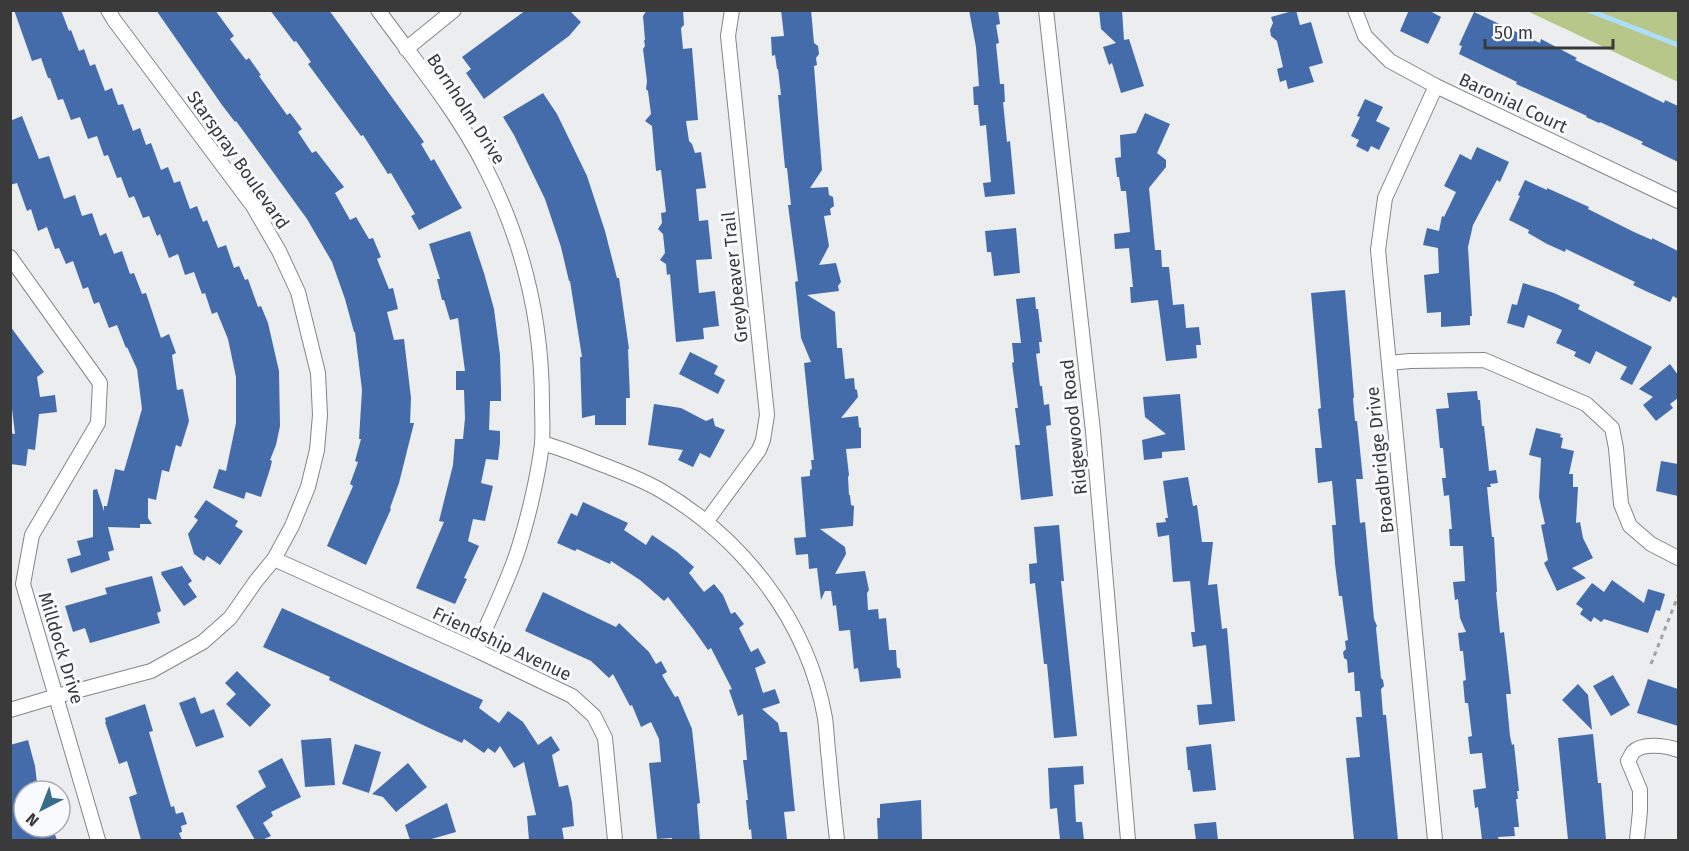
<svg xmlns="http://www.w3.org/2000/svg" width="1689" height="851" viewBox="0 0 1689 851" font-family="'Fira Sans',sans-serif">
	<rect width="100%" height="100%" fill="#ebedef"/>
	<path fill="#b7c689" d="M1527,11H1678V82Z"/>
	<g fill="none" stroke-linecap="round" stroke-linejoin="round">
		<path stroke="#acdefa" stroke-width="5" d="M1588,10L1678,45"/>
	</g>
	<path fill="#456caa" d="M14,10H61L69,31L71,30L79,51L84,49L90,66L95,64L105,91L112,88L118,105L123,104L133,131L140,128L146,145L151,143L161,170L168,167L174,183L180,181L190,209L197,206L203,222L207,220L218,248L226,245L234,268L239,266L245,280L248,279L258,307L261,306L268,323L279,371L280,426L276,445L270,460L272,461L270,469L261,497L246,492L244,499L213,488L219,469L226,471L236,423V377L228,339L217,312L212,314L205,293L202,294L194,272L185,275L178,254L169,258L160,234L157,236L149,216L143,218L134,196L129,198L121,177L117,178L108,155L104,156L97,136L88,139L80,117L71,120L63,99L58,100L50,78H48L41,58L32,61Z
		M156,10H215L234,36L230,39L246,60L249,58L261,75L259,76L287,115L290,113L302,129L298,132L312,153L316,151L344,187L335,193L350,220L356,217L369,239L373,238L381,257L377,259L389,289L393,288L398,309L387,312L394,340L404,339L411,398L410,423H414L399,483L390,508L391,509L366,565L327,546L353,486L350,484L358,462L355,461L361,439H359L362,390L355,332H354L345,299L332,262L307,219L236,121L235,122L222,105Z
		M270,10H329L417,132L424,142L421,144L431,161L434,159L462,208L419,230L411,216L415,214L391,173L388,174L363,135L361,136L308,64L311,62L296,41L294,42Z
		M526,10H569L581,22L569,36L484,99L466,73L471,69L462,57Z
		M647,10H683L684,25L681,28L683,49L692,48L698,120L686,121L689,141L692,144L695,153L701,152L706,188L696,189L699,221L708,220L712,259L696,260L699,293L715,291L719,326L703,328L704,339L676,342L670,274L667,275L666,264L660,260L665,253L663,234L658,229L662,223L661,213L666,212L661,170L656,171L652,126L645,121L651,114L648,91L646,89L647,81L643,49L645,46L644,40H645L643,16Z
		M781,10H811L814,43L818,46L819,54L816,58L817,65L814,66L822,170L810,188L828,187L829,195L833,197L834,206L830,209L831,215L824,216L829,246L819,265L836,263L841,282L838,286L839,291L807,295L835,312L837,348H842L845,379L854,378L855,389L857,390L858,397L841,418L858,416L859,427L861,428V448L846,449L849,475L848,477L849,495H850L851,505L854,506L853,526L820,529L845,547L846,554L835,574L865,571L869,590L867,593L868,610L878,609L879,619L886,618L889,650H896L897,667L900,669L901,678L860,682L858,668L854,669L850,630L839,631L836,605L833,606L831,591H825L821,600L817,568L809,569L808,554L796,555L794,538L806,537L801,477L810,476V470L812,469L811,460H814L804,363L811,362L801,338L795,282L798,281L788,205H791L787,168H785L778,95H781L778,69H777L775,55L772,56L771,37L784,36Z
		M969,10H998L1000,24L996,25L999,43L996,44L1000,84H1004L1005,102H1003L1007,142L1010,141L1015,194L985,197L983,183L991,182L986,125L980,126L978,105H974L973,87L979,86L976,47Z
		M1099,10H1122L1124,40L1129,39L1144,86L1121,93L1112,63L1109,65L1103,47L1116,43L1101,29Z
		M1296,10L1300,25L1311,22L1323,63L1309,67L1314,82L1288,89L1286,80L1280,82L1277,69L1283,67L1277,41L1271,36L1270,30L1273,23L1271,17Z
		M1409,10H1428L1441,17L1428,44L1400,31Z
		M1474,12L1540,43L1541,39L1577,58L1575,60L1664,103L1665,100L1678,106V162L1641,144L1643,142L1600,122L1599,123L1586,117L1587,116L1516,84L1517,82L1459,54L1462,46L1459,45Z
		M543,93L557,114L587,176L605,231L617,278H619L629,349H628L630,398H626V425H595V415L582,418L580,357H582L570,281H569L561,247L545,199L514,135L503,117Z
		M1365,99L1383,107L1376,121L1390,128L1379,150L1371,146L1368,152L1356,146L1359,140L1351,136L1360,117L1357,116Z
		M1145,113L1170,124L1157,153L1166,160V167L1149,188L1155,250H1161L1162,267H1169L1173,305L1184,304L1186,328L1199,327L1201,345H1196L1197,358L1166,361L1158,300L1131,303L1130,287H1133L1129,248L1115,249L1114,234L1130,232L1126,191H1121L1119,177H1117L1115,158L1121,157L1120,135L1136,133Z
		M22,116L39,159L49,156L64,199L75,195L82,216L92,213L100,236L106,233L114,254L122,251L130,274L134,273L142,294L146,293L161,338L169,334L176,353L172,355L177,390L183,389L189,421L181,447L176,445L169,472L162,470L156,500L148,498V518L152,524H140V528L108,527L114,550L108,552L110,560L71,573L67,559L81,555L77,541L93,537V490L97,489L104,511V506H107L115,469L124,471L142,409L137,369L127,347L126,348L117,325L109,328L99,302L94,304L88,287L83,289L73,261L66,264L59,248L55,249L47,227L38,231L31,209L27,211L17,183L10,185V121Z
		M1477,147L1509,162L1500,182L1497,180L1473,225L1468,247L1472,316H1470V325L1441,327V312L1427,313L1424,275L1439,273L1438,248L1423,245L1427,228L1439,231L1442,216L1444,217L1456,192L1444,186L1460,154L1471,160Z
		M1525,180L1547,190V188L1589,207L1588,209L1634,232L1652,240V238L1678,251V299L1673,296L1670,302L1650,293L1633,285L1635,282L1566,249L1565,252L1547,244L1528,233L1529,230L1509,220L1520,196L1518,195Z
		M1016,228L1020,273L994,276L991,252H987L985,231Z
		M470,231L484,273L494,309L500,355L501,389V401H490L489,430L500,431V443L498,460L486,459L481,483L493,486L485,521L473,519L468,541L479,546L464,578L467,579L455,604L416,588L444,522L439,521L453,465L455,439H463L465,418L464,390H456V371H465L458,318L450,320L444,300H442L437,279H440L429,244Z
		M1523,283L1554,293L1580,305L1578,309L1652,347L1632,385L1620,379L1627,367L1596,351L1590,364L1574,356L1576,352L1556,343L1562,330L1528,315L1524,328L1507,323L1512,304L1517,305Z
		M1345,290L1354,397L1353,399L1355,421H1357L1363,479H1356L1360,523L1365,522L1374,619L1377,626L1376,628L1381,678L1383,680L1384,686L1381,689L1383,715H1386L1398,840H1354L1346,758L1360,757L1356,717H1362L1360,691H1355L1354,672L1348,673L1347,660L1344,658L1343,652L1346,649L1345,641L1348,640L1342,596H1339L1335,564L1332,525H1336L1332,481L1318,483L1315,448H1322L1318,409L1321,408L1311,293Z
		M1035,297L1036,309H1038L1042,342H1039L1040,353L1036,354L1040,386H1042L1044,405L1049,404L1051,425L1046,426L1053,496L1021,500L1015,445H1020L1015,408H1018L1012,363L1014,362L1012,343H1021L1016,299Z
		M10,326L44,372L37,377L40,397L55,395L57,412L39,414L35,450L28,449L26,466L10,464V433L15,434L10,392Z
		M690,352L718,366L714,374L725,380L718,394L679,374Z
		M1670,364L1678,375V398L1670,404L1673,408L1656,421L1643,405L1653,397L1639,389Z
		M1477,391L1478,400H1480L1482,426H1484L1489,471L1496,470L1498,483L1490,484L1491,487H1487L1492,537H1494L1497,592H1496L1500,633L1504,632L1511,694H1506L1510,736L1512,745L1514,744L1519,791H1517L1518,799H1516L1519,827H1514L1515,836L1498,837L1499,840H1482L1478,807L1475,808L1473,790L1486,788L1482,753L1470,754L1468,737L1472,736L1468,703H1465L1463,681L1466,680L1463,651H1460L1458,633L1466,632L1460,618L1458,599L1455,600L1453,582L1465,581L1463,546H1450L1449,529H1452L1449,495L1444,496L1442,478H1446L1443,448H1440L1437,417L1436,409L1449,408L1447,393Z
		M1180,394L1185,450L1162,452V458L1144,460L1142,440L1166,434L1145,417L1143,397Z
		M654,404L681,408L706,421L713,418L715,426L725,430L710,458L700,453L693,467L678,460L683,450L648,445Z
		M1536,428L1561,434L1560,437L1563,438L1561,448L1574,451L1569,474H1573V487H1578L1576,523L1580,522L1583,538L1593,558L1572,568L1586,578L1557,591L1544,563L1548,560L1541,525L1545,524L1539,497L1541,458L1529,455Z
		M1661,461L1678,464V496L1656,491Z
		M1188,477L1193,506L1197,505L1202,542H1213L1208,585L1217,584L1222,629L1227,628L1235,721L1199,725L1197,705L1212,704L1206,645L1193,647L1191,632H1195L1190,581L1173,582L1169,535L1158,537L1156,523L1166,522L1165,518H1168L1163,481Z
		M206,500L238,521L235,526L243,531L220,565L207,556L204,561L194,554L188,534L198,520L194,517Z
		M583,502L628,523L624,530L646,545L652,535L677,552L694,567L689,573L704,592L714,584L723,595L731,614L735,612L744,624L739,628L751,652L758,648L766,663L755,668L763,693L775,689L780,703L762,709L778,723L780,732H787L795,811L784,812L787,840H752L751,829L749,830L746,800H748L743,760H747L743,714L738,716L729,690L732,689L711,648L708,650L694,630L668,597L664,601L640,580L611,561L610,564L577,549L575,551L557,543L571,513L577,516Z
		M1059,525L1064,581H1061L1077,736L1054,738L1047,664H1044L1035,583L1030,584L1029,564L1037,563L1034,527Z
		M182,566L192,581L188,584L197,597L184,606L161,574H162L161,572Z
		M152,576L161,611L157,613L160,623L90,643L85,628L73,632L65,606L107,594L105,588Z
		M1612,580L1644,603L1648,589L1665,594L1660,611L1656,610L1648,633L1604,619L1601,622L1594,617L1591,622L1580,614L1583,609L1576,604L1592,583L1604,592Z
		M543,592L616,627L619,623L649,652L656,664L661,661L667,672L662,675L675,697L678,696L692,729L700,803L697,804L700,840H672V838L657,839L649,763L661,762L659,739L651,722L641,727L632,705L630,706L613,674L609,678L591,661L525,631Z
		M282,608L483,700L479,708L499,723L508,711L523,722L538,745L551,736L560,750L552,755L559,787L568,785L572,803L574,826L562,828L564,840H529L527,816L536,815L524,762L514,768L500,746L495,753L488,748L484,753L464,739L462,743L427,727L329,680L330,677L263,647Z
		M237,671L271,705L250,727L226,704L236,694L225,683Z
		M1613,675L1630,705L1611,716L1593,686Z
		M1648,679L1678,689V726L1637,713Z
		M1578,684L1588,695L1592,730L1562,700Z
		M195,697L201,714L214,709L224,737L196,747L179,703Z
		M145,704L153,731L149,732L171,807L174,806L176,814L183,812L187,824L181,826L182,832L179,833L182,840H141L129,797L137,794L127,761L119,764L105,722H106L105,718Z
		M1593,734L1598,783H1601L1606,840H1568L1558,738Z
		M331,738L335,785L305,787L301,740Z
		M28,740L35,766L38,791H24V827H52L57,840H10V745Z
		M355,744L381,752L369,793L342,784Z
		M1211,744L1216,790L1193,792L1190,770H1188L1186,747Z
		M282,758L301,797L271,812L273,816L263,823L271,836L262,840H255L236,806L266,787L258,771Z
		M408,763L427,787L396,812L383,797L372,794Z
		M1083,766L1084,784L1074,785L1076,822H1082L1084,840H1060L1057,808L1050,809L1048,768Z
		M921,800L922,840H878L877,818H880V804Z
		M447,803L456,832L428,840H410L405,825Z
		M1216,822L1218,840H1196L1194,824Z"/>
	<g fill="none" stroke-linecap="round" stroke-linejoin="round">
		<g stroke="#848688" stroke-width="16">
			<path id="street" d="M378,10C415,61 457,111 485,167C523,241 542,320 542,403C542,416 543,430 542,444C538,476 528,519 518,550C507,584 490,617 476,650
				M1046,10L1093,431L1128,840
				M1355,10L1365,36L1390,61L1436,86L1678,201
				M406,49L454,10
				M10,257L100,383L98,423L32,535L23,584L98,840
				M1389,363L1410,361L1484,360L1586,404L1612,428L1616,448L1621,504L1630,526L1651,544L1678,558
				M542,443C564,449 585,458 606,466C624,473 643,480 660,490C744,539 808,622 825,718C827,732 827,746 829,759C831,786 834,813 837,840
				M706,522L759,450L763,440L767,415L728,36L732,10
				M274,559L476,650L572,696L594,716L605,738L615,840
				M10,710L57,696L151,671L203,642L230,618L256,581L274,559L292,526L308,487L317,450L320,415L318,373L298,292L279,251L253,206L114,20L108,10
				M1435,840L1378,250L1385,198L1436,86
				M1637,840L1640,811V790L1628,761C1630,758 1631,755 1633,752C1643,742 1667,746 1678,750"/>
		</g>
		<path stroke="#a1a2a4" stroke-width="3" stroke-dasharray="4.5 4.5" stroke-linecap="butt" d="M1651,664L1678,596"/>
		<use href="#street" stroke="#fff" stroke-width="14"/>
	</g>
	<g text-anchor="middle" dominant-baseline="central" stroke-width="6" stroke-linejoin="round" paint-order="stroke">
		<g font-size="18" fill="#3a3a3b" stroke="#f9fafd">
			<text transform="translate(1513 103) rotate(25)">Baronial Court</text>
			<text transform="translate(466 109) rotate(57)">Bornholm Drive</text>
			<text transform="translate(238 160) rotate(55)">Starspray Boulevard</text>
			<text transform="translate(735 277) rotate(-96)">Greybeaver Trail</text>
			<text transform="translate(1074 427) rotate(-96)">Ridgewood Road</text>
			<text transform="translate(1380 460) rotate(-96)">Broadbridge Drive</text>
			<text transform="translate(502 644) rotate(25)">Friendship Avenue</text>
			<text transform="translate(61 648) rotate(73)">Milldock Drive</text>
		</g>
	</g>
	<rect width="1689" height="851" fill="none" stroke="#3a3a3b" stroke-width="24"/>
	<g transform="translate(42 809) rotate(222)"><circle r="28" fill="#f9fafd" stroke="#adadaf" stroke-width="1.5"/>
	<path d="M0-4.5L10 22L0 15L-10 22Z" fill="#386d89"/>
	<text y="-9" font-size="16" font-weight="bold" text-anchor="middle" fill="#3a3a3b">N</text>
	</g>
	<path d="M1485 39v9h128v-9" fill="none" stroke="#3a3a3b" stroke-width="3"/>
	<text x="1494" y="39" font-size="18" fill="#3a3a3b" stroke="#f9fafd" stroke-width="4.5" paint-order="stroke">50 m</text>
</svg>
